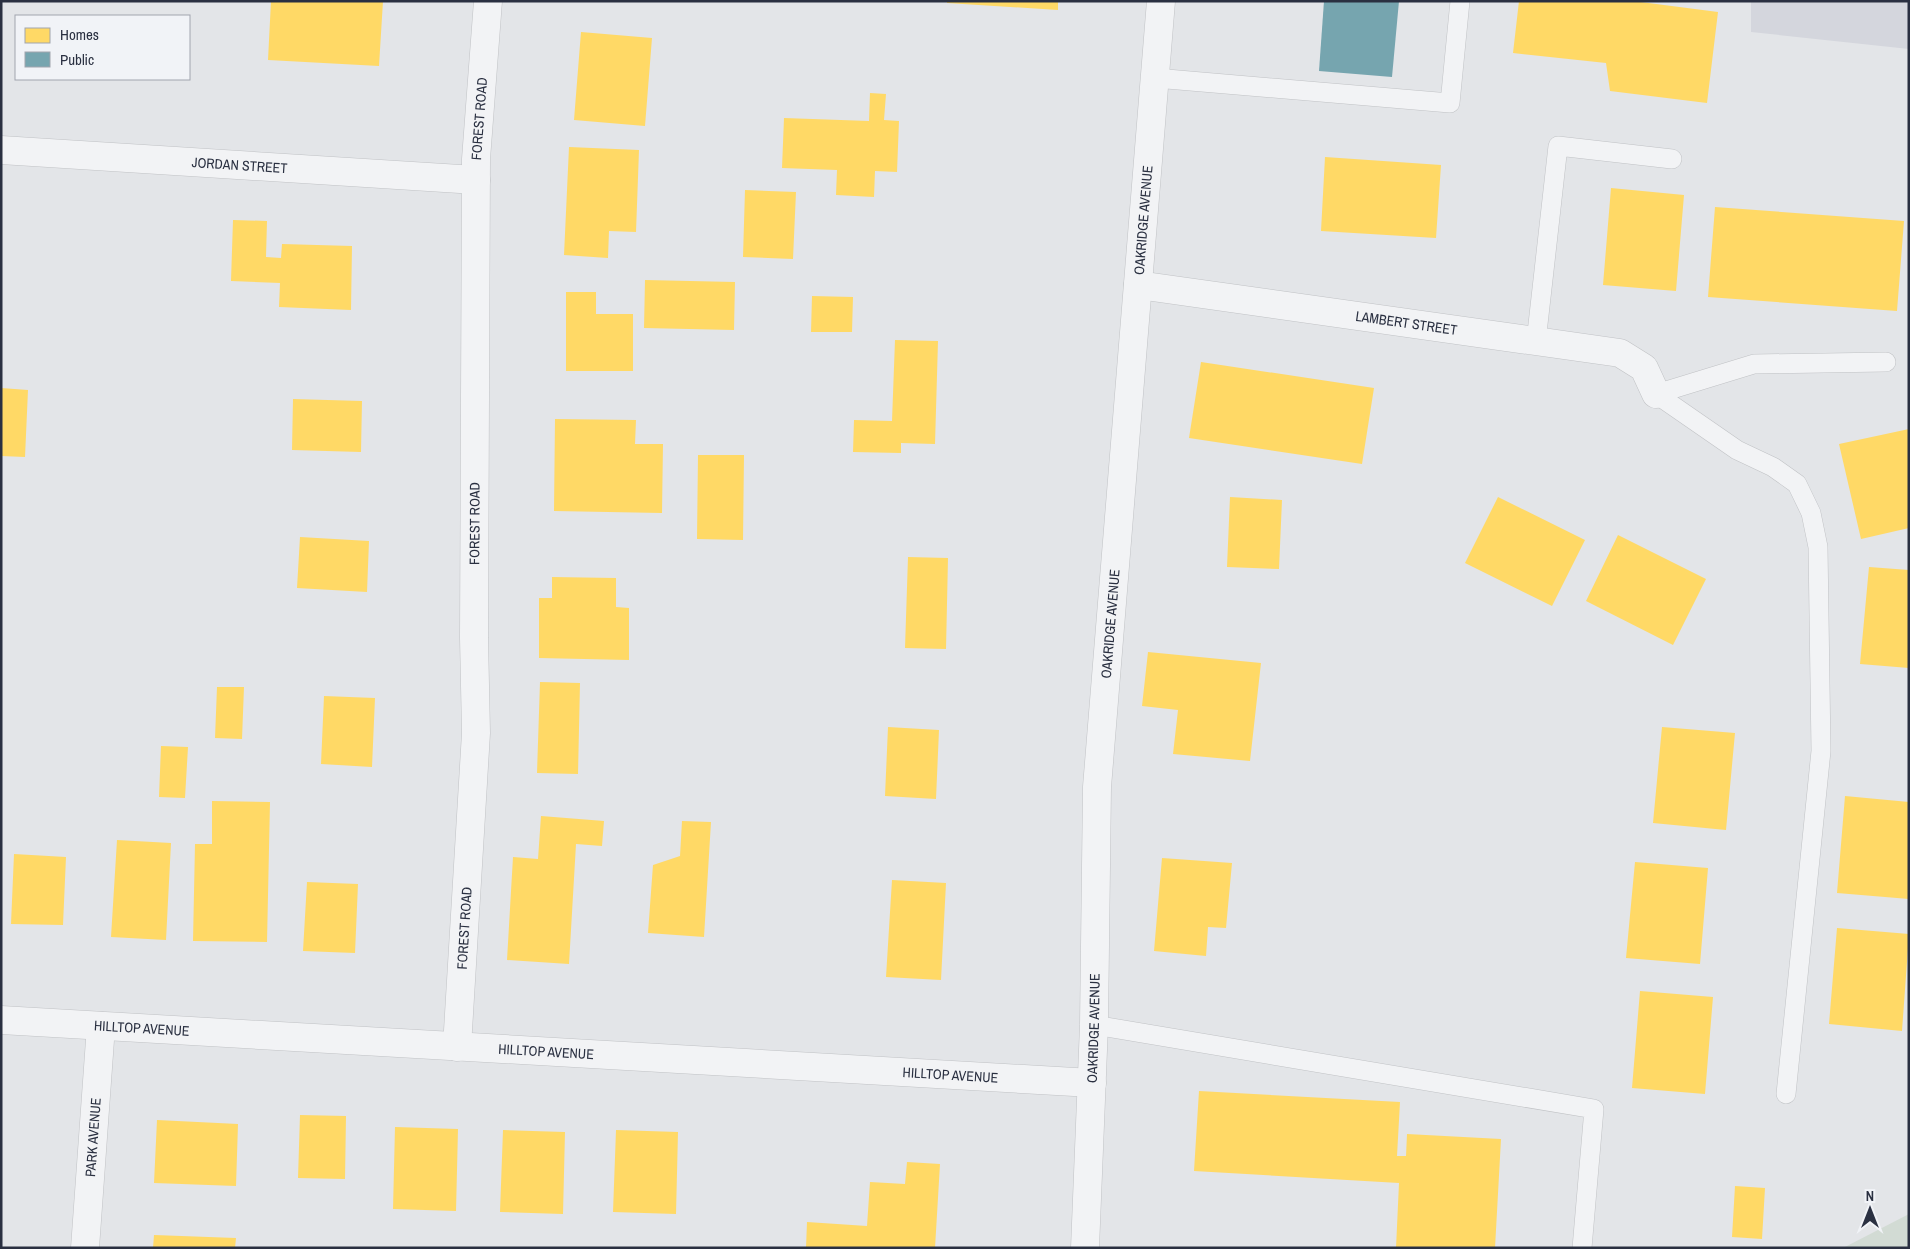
<svg xmlns="http://www.w3.org/2000/svg" width="1910" height="1249" viewBox="0 0 1910 1249" font-family="'Archivo Narrow',sans-serif">
	<rect width="100%" height="100%" fill="#e3e5e8"/>
	<path fill="#d4d6dd" d="M1751,1H1909V49L1751,32Z"/>
	<path fill="#d2dbd4" d="M1909,1214V1248H1843Z"/>
	<path fill="#ffd966" d="M271,1H383L379,66L268,60Z
		M947,1H1058V10L947,3Z
		M1519,1H1633L1718,12L1707,103L1610,91L1606,63L1513,53Z
		M581,32L652,38L645,126L574,120Z
		M870,93L886,94L884,120L899,121L897,172L875,171L874,197L836,195L837,170L782,168L784,118L869,121Z
		M569,147L639,150L636,232L609,231L608,258L564,255Z
		M1325,157L1441,165L1436,238L1321,231Z
		M1611,188L1684,195L1676,291L1603,285Z
		M745,190L796,192L793,259L743,257Z
		M1715,207L1904,221L1897,311L1708,297Z
		M233,220L267,221L266,257L281,258L282,244L352,246L351,310L279,307L280,283L231,281Z
		M645,280L735,282L734,330L644,328Z
		M566,292H596V314H633V371H566Z
		M812,296L853,297L852,332H811Z
		M895,340L938,341L935,444L901,443V453L853,452L854,420L892,421Z
		M1201,362L1374,388L1362,464L1189,438Z
		M1,388L28,390L25,457L1,456Z
		M293,399L362,401L361,452L292,450Z
		M555,419L636,420L635,444H663L662,513L554,511Z
		M1909,429V528L1861,539L1839,444Z
		M698,455H744L743,540L697,539Z
		M1230,497L1282,500L1279,569L1227,567Z
		M1498,497L1585,540L1552,606L1465,563Z
		M1618,535L1706,579L1673,645L1586,601Z
		M300,537L369,541L367,592L297,588Z
		M908,557L948,558L946,649L905,648Z
		M1869,567L1909,570V668L1860,664Z
		M552,577L616,578V607L629,608V660L539,658V598H552Z
		M1148,652L1261,663L1250,761L1173,754L1178,710L1142,706Z
		M540,682L580,683L578,774L537,773Z
		M217,687H244L242,739L215,738Z
		M324,696L375,698L372,767L321,764Z
		M888,727L939,730L936,799L885,796Z
		M1662,727L1735,733L1726,830L1653,823Z
		M161,746L188,747L185,798L159,797Z
		M1845,796L1909,802V899L1837,893Z
		M212,801L270,802L267,942L193,941L195,844H212Z
		M541,816L604,821L602,846L576,844L569,964L507,960L513,857L538,859Z
		M682,821L711,822L704,937L648,933L653,865L680,856Z
		M117,840L171,843L166,940L111,937Z
		M14,854L66,857L63,925L11,924Z
		M1162,858L1232,863L1226,928L1208,927L1206,956L1154,951Z
		M1635,862L1708,868L1700,964L1626,958Z
		M892,880L946,883L941,980L886,977Z
		M307,882L358,884L355,953L303,951Z
		M1837,928L1909,934L1902,1031L1829,1024Z
		M1640,991L1713,997L1705,1094L1632,1088Z
		M1199,1091L1400,1102L1397,1156H1406L1407,1134L1501,1139L1495,1248H1396L1399,1183L1194,1171Z
		M300,1115L346,1116L345,1179L298,1178Z
		M157,1120L238,1124L236,1186L154,1183Z
		M395,1127L458,1129L456,1211L393,1209Z
		M503,1130L565,1132L563,1214L500,1212Z
		M616,1130L678,1132L676,1214L613,1212Z
		M907,1162L940,1164L935,1248H806L807,1222L867,1226L870,1182L905,1184Z
		M1735,1186L1765,1188L1762,1239L1732,1237Z
		M154,1235L236,1238L235,1248H153Z"/>
	<path fill="#76a5af" d="M1324,1H1399L1392,77L1319,71Z"/>
	<g fill="none" stroke-linecap="round" stroke-linejoin="round">
		<g stroke="#c0c2c5" stroke-width="20">
			<path id="lane" d="M1155,78L1450,103L1460,1
				M1536,342L1558,146L1672,159
				M1656,394L1737,450L1773,467L1797,484L1811,513L1818,547L1821,751L1786,1094
				M1656,394L1754,364L1886,362
				M1094,1025L1594,1109L1582,1248"/>
		</g>
		<g stroke="#c0c2c5" stroke-width="29">
			<g id="street">
				<path id="s1" d="M1,150L476,180"/>
				<path id="s2" d="M1138,285L1620,353L1644,368L1656,394"/>
				<path id="s3" d="M1,1020L1092,1083"/>
				<path id="s4" d="M457,1047L476,733L474,638L476,159L488,1"/>
				<path id="s5" d="M85,1248L101,1026"/>
				<path id="s6" d="M1085,1248L1094,1025L1097,787L1161,1"/>
			</g>
		</g>
		<use href="#lane" stroke="#f2f3f5" stroke-width="19"/>
		<use href="#street" stroke="#f2f3f5" stroke-width="28"/>
	</g>
	<g text-anchor="middle" dominant-baseline="central" stroke-width="5" stroke-linejoin="round" paint-order="stroke">
		<g font-size="14" fill="#2a3041" stroke="#f1f3f7">
			<text stroke="none"><textPath href="#s4" startOffset="929">FOREST ROAD</textPath></text>
			<text stroke="none"><textPath href="#s1" startOffset="239">JORDAN STREET</textPath></text>
			<text stroke="none"><textPath href="#s6" startOffset="1030">OAKRIDGE AVENUE</textPath></text>
			<text stroke="none"><textPath href="#s2" startOffset="271">LAMBERT STREET</textPath></text>
			<text stroke="none"><textPath href="#s4" startOffset="524">FOREST ROAD</textPath></text>
			<text stroke="none"><textPath href="#s6" startOffset="625">OAKRIDGE AVENUE</textPath></text>
			<text stroke="none"><textPath href="#s4" startOffset="119">FOREST ROAD</textPath></text>
			<text stroke="none"><textPath href="#s6" startOffset="220">OAKRIDGE AVENUE</textPath></text>
			<text stroke="none"><textPath href="#s3" startOffset="141">HILLTOP AVENUE</textPath></text>
			<text stroke="none"><textPath href="#s3" startOffset="546">HILLTOP AVENUE</textPath></text>
			<text stroke="none"><textPath href="#s3" startOffset="951">HILLTOP AVENUE</textPath></text>
			<text stroke="none"><textPath href="#s5" startOffset="111">PARK AVENUE</textPath></text>
		</g>
	</g>
	<rect width="1910" height="1249" fill="none" stroke="#2a3041" stroke-width="5"/>
	<rect x="15" y="15" width="175" height="65" fill="#f1f3f7" stroke="#a1a5ae"/>
	<rect x="25" y="28" width="25" height="15" fill="#ffd966" stroke="#a1a5ae"/>
	<text x="60" y="40" font-size="15" fill="#2a3041">Homes</text>
	<rect x="25" y="52" width="25" height="15" fill="#76a5af" stroke="#a1a5ae"/>
	<text x="60" y="65" font-size="15" fill="#2a3041">Public</text>
	<g transform="translate(1870 1209)" stroke="#f1f3f7" stroke-width="4" paint-order="stroke">
	<path d="M0-4L9 19L0 12L-9 19Z" fill="#2a3041"/>
	<text y="-8" font-size="14" font-weight="bold" text-anchor="middle" fill="#2a3041">N</text>
	</g>
</svg>
